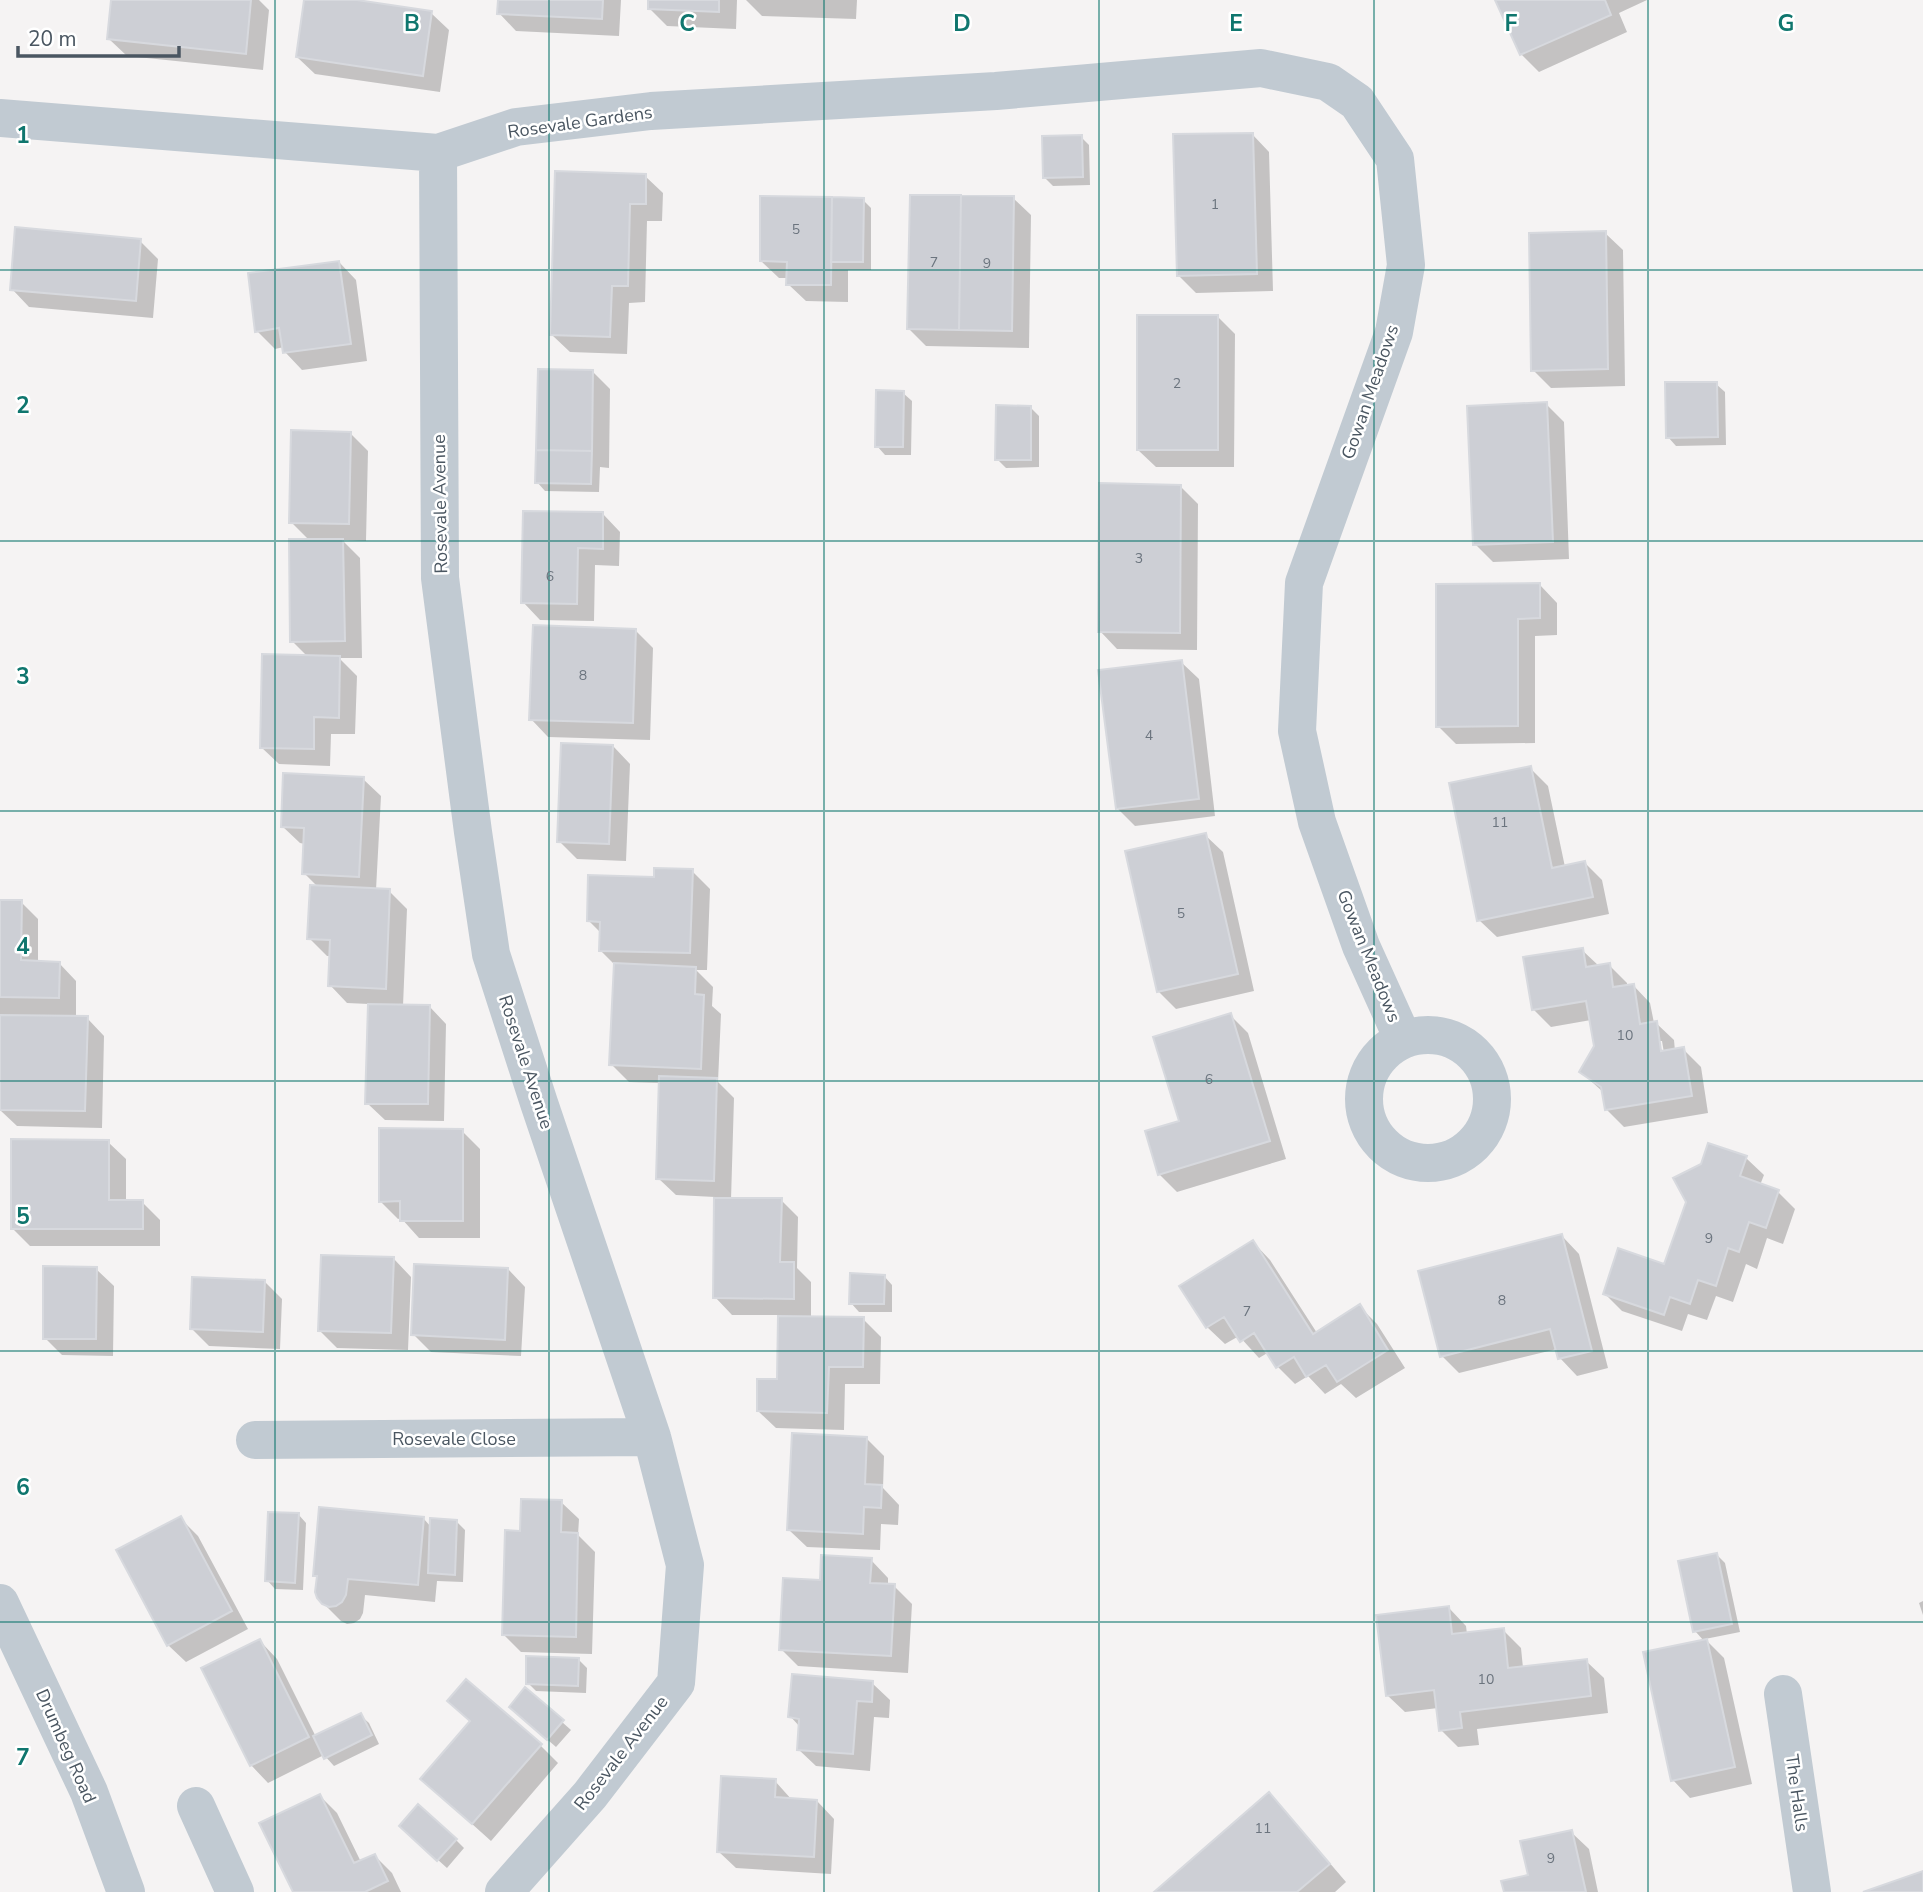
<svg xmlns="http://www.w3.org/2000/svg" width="1923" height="1892" viewBox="0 0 1923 1892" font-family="'Nunito Sans',sans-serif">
	<rect width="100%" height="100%" fill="#f5f3f3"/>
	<path fill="#0003" fill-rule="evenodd" d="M113,0H259L269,10L263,70L127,56L109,39Z
		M306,0H345L431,13L449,30L440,92L315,74L297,57Z
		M500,0H621L619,36L516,31L499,13Z
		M650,0H737L736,29L667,26L650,9Z
		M746,0H857L856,19L762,16Z
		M1497,0H1647L1619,13L1627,32L1539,72L1521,54Z
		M1252,134L1269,152L1273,291L1196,293L1178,275Z
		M1081,137L1089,145L1090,185L1053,186L1045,178Z
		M645,176L663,193L662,221H647L645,302L629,303L627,354L570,352L552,335Z
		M1013,198L1031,215L1029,348L926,346L909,329Z
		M863,200L871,208V270H848V302L806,301L788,284V278H779L761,261Z
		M1605,233L1623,250L1625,386L1551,388L1533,370Z
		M140,241L158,259L153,318L29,307L12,289Z
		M339,262L356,280L367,361L302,370L285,352L284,347L275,349L257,331Z
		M1218,317L1235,334L1234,467H1156L1138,450Z
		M593,372L610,389L609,468L600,467L599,492L545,491L537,482Z
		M1716,384L1725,392L1726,445L1676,446L1668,437Z
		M903,393L912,401L911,455H885L877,446Z
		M1546,404L1564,422L1569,559L1493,562L1475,544Z
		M1030,407L1039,416V467L1006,468L997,459Z
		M350,433L368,451L366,541L342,540L360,558L362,658H339L357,676L355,734H331L330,766L279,764L261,747L308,657L292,641L310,541L291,522Z
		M1180,486L1198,504L1197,650L1117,649L1100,631Z
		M603,514L620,532L619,566L595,565L594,621L540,620L523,602Z
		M1540,585L1557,603V635L1535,636V743L1456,744L1438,726Z
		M636,631L653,648L650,740L548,737L531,719Z
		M1181,662L1199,679L1215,816L1135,826L1117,808Z
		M613,746L630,764L626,861L577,859L559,841Z
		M1530,768L1548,786L1565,867L1585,863L1602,880L1609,914L1497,937L1479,920Z
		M363,779L381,796L376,890L389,891L407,909L403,1006H429L446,1024L444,1121L385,1120L367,1103L369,1004L347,1003L330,985L331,956H327L309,938L318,887L304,873L305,844L300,843L282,826Z
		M1205,835L1223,852L1254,991L1176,1009L1158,991Z
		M692,871L710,889L707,970H696L713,987L712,1006L721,1014L718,1082L734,1098L731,1200H781L798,1217L797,1268L811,1282V1318L863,1319L881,1337L880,1384H845L844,1430L776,1428L758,1411L778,1381L780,1315H732L715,1297V1197L676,1195L658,1178L661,1083L629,1082L611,1064L616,966L601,951V933L589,921L656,879Z
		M0,901L21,902L38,919V963H59L76,981V1018H87L104,1036L102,1128L17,1126L0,1110L2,1014H0Z
		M1582,950L1600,967L1609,965L1627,983V986L1633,985L1650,1003L1654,1023H1656L1674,1040L1675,1051L1683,1049L1701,1067L1708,1113L1624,1127L1606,1109L1603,1092L1581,1072L1596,1046L1591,1020L1551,1027L1534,1010ZM1658,1041H1662L1665,1059L1661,1060Z
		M1230,1015L1248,1033L1286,1159L1177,1192L1160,1175L1147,1132L1182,1122Z
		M462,1131L480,1149V1238H419L401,1218L398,1219L380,1201Z
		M108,1142L126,1159V1202H142L160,1220V1246H30L12,1228Z
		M1746,1158L1764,1175L1760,1185L1778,1192L1795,1209L1783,1244L1767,1238L1757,1269L1746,1264L1733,1302L1716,1296L1707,1320L1688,1314L1682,1331L1622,1311L1605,1294L1665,1266L1703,1165Z
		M1562,1236L1579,1254L1608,1368L1577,1376L1560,1358L1557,1349L1459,1373L1442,1356Z
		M1253,1242L1270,1260L1317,1333L1359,1306L1377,1324L1405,1368L1356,1398L1341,1384L1325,1394L1308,1376L1295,1384L1278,1367L1269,1352L1259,1358L1239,1336L1225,1344L1207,1327Z
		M394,1259L411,1277L408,1350L337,1348L319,1330Z
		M96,1269L114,1286L113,1356L62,1355L45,1338Z
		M508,1269L525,1287L521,1356L431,1352L413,1334Z
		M884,1276L892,1285V1312H859L851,1303Z
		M264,1281L282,1299L280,1349L209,1346L192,1329Z
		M867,1439L884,1456L883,1488L899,1505L898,1525L881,1524L880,1550L807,1547L789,1530Z
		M561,1502L579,1519L578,1535L595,1552L592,1654L521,1652L503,1634L522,1532Z
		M298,1514L306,1523L303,1590L275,1589L267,1580Z
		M181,1519L198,1536L248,1629L186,1662L168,1645Z
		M424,1519L431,1527L456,1521L465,1530L463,1582L437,1581L435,1602L365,1595L363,1613L360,1619L354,1623L347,1624L341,1621L323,1603L318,1579L315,1576Z
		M1717,1555L1725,1563L1740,1632L1705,1639L1724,1658L1752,1784L1690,1798L1673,1780L1704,1641L1695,1631Z
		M871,1560L888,1578V1586H894L912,1604L908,1673L798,1666L781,1649L822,1582Z
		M1923,1601V1615L1919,1603Z
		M1449,1608L1466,1626L1467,1634L1503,1630L1521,1648L1523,1668L1586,1661L1604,1678L1608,1713L1477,1729L1479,1745L1458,1747L1441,1730L1438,1708L1405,1712L1387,1695Z
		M260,1641L277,1659L316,1737L360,1715L369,1723L379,1744L334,1766L324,1755L268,1783L251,1765Z
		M578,1659L587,1668L586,1693L536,1691L528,1683Z
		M872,1683L890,1700L889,1718L874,1717L870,1771L816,1766L798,1749L800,1727L790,1716Z
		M526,1690L571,1730L556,1747L519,1715Z
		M449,1701L541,1746L558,1763L491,1841L422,1779L471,1722Z
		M775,1781L792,1800L817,1801L834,1819L831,1874L736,1868L718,1851Z
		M320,1796L337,1813L361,1862L375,1856L392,1873L401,1892H294Z
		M1286,1812L1346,1882L1335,1892H1157Z
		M1571,1832L1589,1849L1598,1892H1505L1530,1876Z
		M409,1834L456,1840L464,1848L447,1868Z"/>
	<path fill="#cdcfd5" stroke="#d7d9de" stroke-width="2" d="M111,0H251L246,54L107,39Z
		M304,0H357L432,11L423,76L296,57Z
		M498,0H603L602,19L497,14Z
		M648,0H719V12L648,9Z
		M1495,0H1605L1611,15L1520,55Z
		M1253,133L1257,274L1177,276L1173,134Z
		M1082,135L1083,177L1043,178L1042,136Z
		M555,171L646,174V204H630L628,286H612L610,337L550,335Z
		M910,195H961L959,330L907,329Z
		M961,195L1014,196L1012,331L959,330Z
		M760,196L832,197L831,285H786L787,262L760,261Z
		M832,197L864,198L863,262H831Z
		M15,227L141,239L136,301L10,290Z
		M1606,231L1608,369L1531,371L1529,233Z
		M339,261L351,344L283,353L279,328L255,332L248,273Z
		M1137,315H1218V450H1137Z
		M538,369L593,370L592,451L536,450Z
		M1665,382H1717L1718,437L1666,438Z
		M876,390L904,391L903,447H875Z
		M1547,402L1553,542L1473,545L1467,406Z
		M996,405L1031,406V460H995Z
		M291,430L351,432L349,524L289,523Z
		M536,450L592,451L591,484L535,483Z
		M1099,483L1181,485L1180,633L1098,632Z
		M523,511L603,512V549L578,548L577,604L521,603Z
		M289,539H343L345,641L290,642Z
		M1540,583V618L1518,619V726L1436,727V584Z
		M533,625L636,629L633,723L529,720Z
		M262,654L340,656L339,718L314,717V749L260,748Z
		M1182,660L1199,799L1116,809L1098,670Z
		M561,743L613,745L609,844L557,842Z
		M1531,766L1552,868L1585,861L1593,897L1477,921L1449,783Z
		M283,773L364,777L359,877L302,874L304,828L281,827Z
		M1206,833L1238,974L1157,992L1125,851Z
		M654,868L693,869L690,953L599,951L600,922L587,921L588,875L654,877Z
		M310,885L390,889L386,989L328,986L330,940L307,939Z
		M0,900H22L21,960L60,962L59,998L0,997Z
		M1583,948L1586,967L1610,963L1613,987L1634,984L1640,1024L1657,1021L1661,1051L1684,1047L1692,1096L1605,1110L1601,1087L1579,1072L1594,1046L1586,1001L1532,1010L1523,957Z
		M614,963L696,967L695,994L704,995L701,1069L609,1065Z
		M368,1004L430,1005L428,1104H365Z
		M1231,1013L1270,1141L1158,1175L1145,1131L1179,1121L1153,1037Z
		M0,1015L88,1016L85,1111L0,1110Z
		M659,1076L717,1078L714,1181L656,1179Z
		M379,1128L463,1129V1221H400V1201L379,1202Z
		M11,1139L109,1140V1200H143V1229H11Z
		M1708,1143L1747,1156L1740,1176L1779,1190L1766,1228L1749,1222L1739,1252L1728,1248L1716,1286L1698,1280L1690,1304L1670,1297L1664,1315L1603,1294L1618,1248L1664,1264L1686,1202L1673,1178L1701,1164Z
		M714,1198H782L780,1262H794V1299L713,1298Z
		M1562,1234L1592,1351L1558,1359L1550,1329L1440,1357L1418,1271Z
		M1253,1240L1313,1334L1360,1304L1388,1350L1337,1382L1326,1365L1306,1377L1294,1357L1276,1368L1254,1333L1240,1342L1224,1317L1206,1328L1179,1286Z
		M321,1255L394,1257L391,1333L318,1331Z
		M414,1264L508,1268L505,1340L411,1335Z
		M43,1266L97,1267L96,1339H43Z
		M850,1273L885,1275L884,1304H849Z
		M192,1277L265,1280L263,1332L190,1329Z
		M778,1316L864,1317L863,1367H829L827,1413L757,1411V1379H777Z
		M792,1433L867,1437L865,1484L882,1485L881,1508L864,1507L863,1534L787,1530Z
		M521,1499L562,1500L561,1532L578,1533L576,1637L502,1635L505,1530L520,1531Z
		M319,1507L424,1517L418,1585L348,1579L346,1595L342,1602L336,1606L329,1607L322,1604L317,1598L315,1592L317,1576H313Z
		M268,1512L299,1513L295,1583L265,1581Z
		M181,1516L232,1611L167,1646L116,1550Z
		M430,1518L457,1520L455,1575L428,1573Z
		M1717,1553L1732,1624L1693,1632L1678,1561Z
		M821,1555L872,1558L870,1583L895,1584L891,1656L779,1650L783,1578L820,1580Z
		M1449,1606L1452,1634L1504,1628L1508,1668L1587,1659L1591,1696L1460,1712L1462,1728L1439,1731L1434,1690L1386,1696L1376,1615Z
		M260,1639L309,1737L250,1766L201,1668Z
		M1707,1639L1735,1767L1671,1781L1643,1652Z
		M526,1656L579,1658L578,1686L526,1684Z
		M792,1674L873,1681L872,1702L857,1701L853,1754L797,1750L799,1719L788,1717Z
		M466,1679L542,1744L472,1824L420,1779L470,1721L447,1701Z
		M525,1687L564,1720L547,1740L509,1707Z
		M361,1713L372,1735L324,1759L313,1736Z
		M721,1776L776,1779L775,1797L817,1800L814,1857L717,1852Z
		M1269,1792L1330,1864L1297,1892H1154Z
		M320,1794L354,1863L375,1854L388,1881L365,1892H293L259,1823Z
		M418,1804L457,1839L437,1861L399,1826Z
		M1572,1830L1586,1892H1504L1501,1881L1528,1875L1520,1841Z
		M1923,1871V1892H1863Z"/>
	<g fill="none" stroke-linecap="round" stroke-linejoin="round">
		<path stroke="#c1cad2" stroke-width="38" d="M0,118L438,153L516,127L651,111L996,91L1261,68L1328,82L1357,102L1395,159L1406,265L1394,332L1304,583L1297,731L1317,822L1361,946L1403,1039
			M438,153L440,578L473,832L491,954L539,1103L652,1437L685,1565L676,1683L590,1795L504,1892
			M1364 1099a64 64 0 1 1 128 0a64 64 0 1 1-128 0Z
			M255,1440L652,1437
			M0,1603L89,1792L126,1892
			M1783,1694L1812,1892
			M196,1806L235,1892"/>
	</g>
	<path fill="none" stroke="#0f766e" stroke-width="2" stroke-opacity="0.55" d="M275,0V1892M549,0V1892M824,0V1892M1099,0V1892M1374,0V1892M1648,0V1892M0,270H1923M0,541H1923M0,811H1923M0,1081H1923M0,1351H1923M0,1622H1923"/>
	<g text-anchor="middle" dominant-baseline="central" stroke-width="5" stroke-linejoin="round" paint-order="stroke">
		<g font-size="14" fill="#6b747e">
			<text x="1215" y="204">1</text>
			<text x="796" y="229">5</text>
			<text x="934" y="262">7</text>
			<text x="987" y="263">9</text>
			<text x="1177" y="383">2</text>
			<text x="1139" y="558">3</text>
			<text x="550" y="576">6</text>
			<text x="583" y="675">8</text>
			<text x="1149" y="735">4</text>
			<text x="1500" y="822">11</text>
			<text x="1181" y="913">5</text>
			<text x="1625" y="1035">10</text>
			<text x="1209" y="1079">6</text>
			<text x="1709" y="1238">9</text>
			<text x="1502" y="1300">8</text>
			<text x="1247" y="1311">7</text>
			<text x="1486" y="1679">10</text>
			<text x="1263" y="1828">11</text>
			<text x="1551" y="1858">9</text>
		</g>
		<g font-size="18" fill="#4a5661" stroke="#fff">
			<text transform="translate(580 122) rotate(-8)">Rosevale Gardens</text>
			<text transform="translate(1370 392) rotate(-71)">Gowan Meadows</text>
			<text transform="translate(440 504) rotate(-91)">Rosevale Avenue</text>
			<text transform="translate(1369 956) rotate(68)">Gowan Meadows</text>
			<text transform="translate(526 1062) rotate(72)">Rosevale Avenue</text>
			<text x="454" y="1439">Rosevale Close</text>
			<text transform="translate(66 1746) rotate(66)">Drumbeg Road</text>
			<text transform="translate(621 1753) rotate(-52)">Rosevale Avenue</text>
			<text transform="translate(1797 1793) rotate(82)">The Halls</text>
		</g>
	</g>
	<g font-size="23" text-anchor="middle" font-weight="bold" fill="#0f766e" stroke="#fff" stroke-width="5" stroke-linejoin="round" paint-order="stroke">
		<text x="412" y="31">B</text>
		<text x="687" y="31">C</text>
		<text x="962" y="31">D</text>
		<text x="1236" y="31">E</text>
		<text x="1511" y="31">F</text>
		<text x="1786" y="31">G</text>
		<text x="23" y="143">1</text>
		<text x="23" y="413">2</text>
		<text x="23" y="684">3</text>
		<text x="23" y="954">4</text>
		<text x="23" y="1224">5</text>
		<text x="23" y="1495">6</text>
		<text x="23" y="1765">7</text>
	</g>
	<path d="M18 46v10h161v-10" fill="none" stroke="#4a5661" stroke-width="3.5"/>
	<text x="28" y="46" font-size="21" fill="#4a5661" stroke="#ffffff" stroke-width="5" paint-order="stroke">20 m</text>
</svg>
